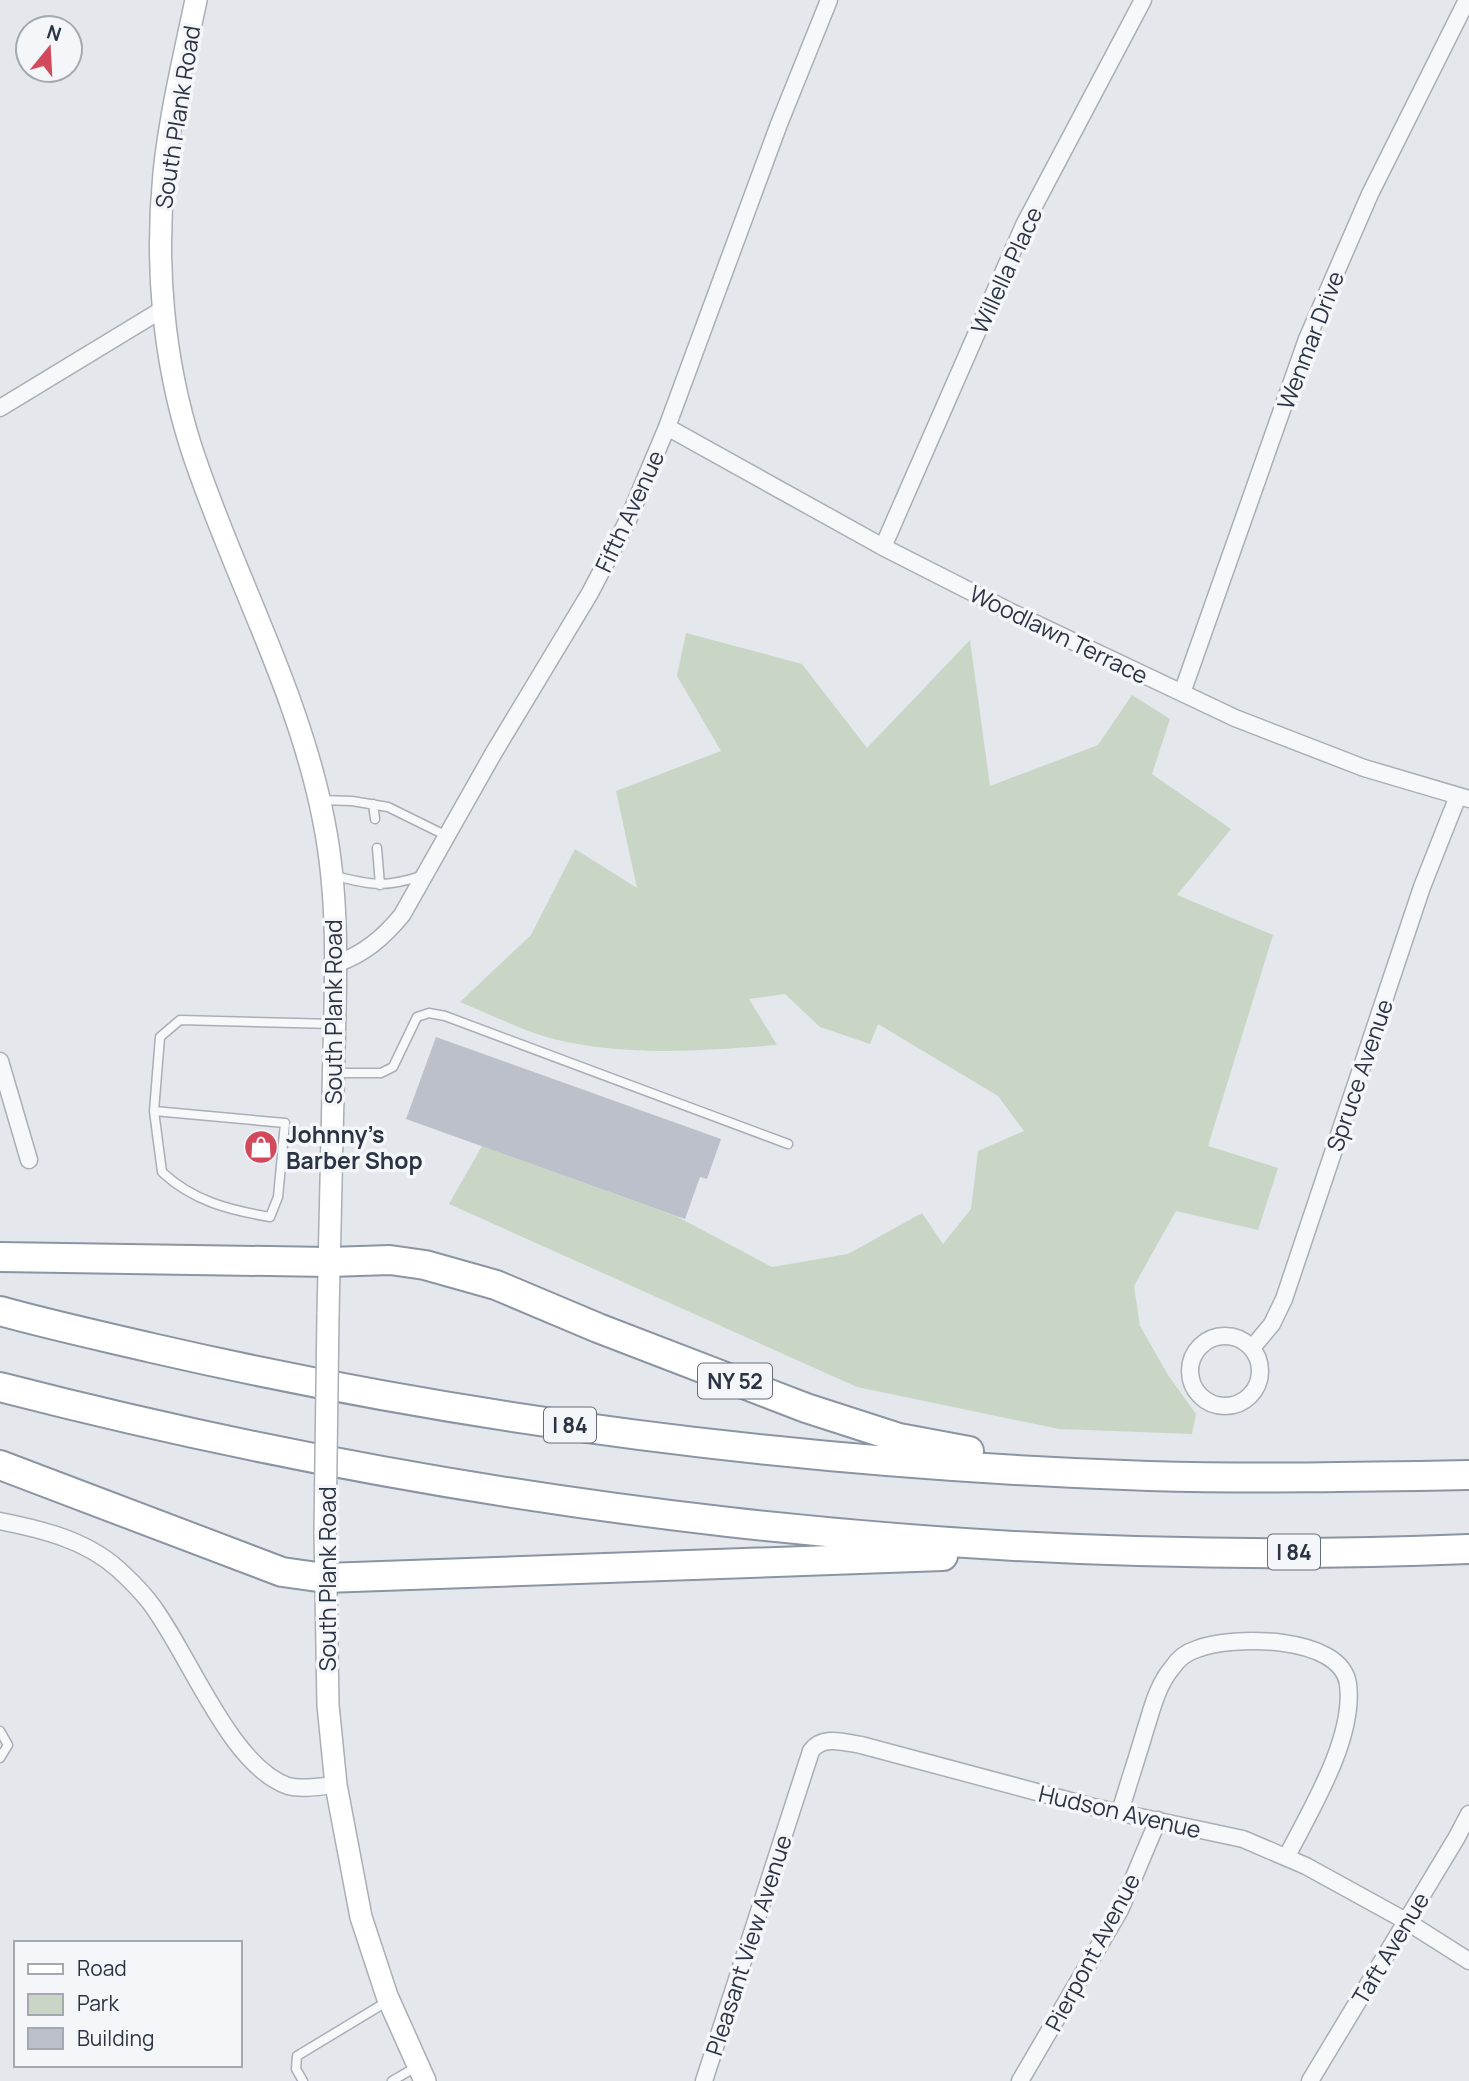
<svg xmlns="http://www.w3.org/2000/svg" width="1469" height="2081" viewBox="0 0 1469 2081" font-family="Manrope,sans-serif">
	<rect width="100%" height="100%" fill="#e4e7ec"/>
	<path fill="#c9d6c5" d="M686,633L802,664L867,748L970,640L990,786L1098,745L1132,695L1170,719L1152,774L1231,829L1177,895L1273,935L1208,1146L1278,1168L1258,1230L1176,1211L1134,1286L1140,1326L1168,1375L1196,1414L1192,1434L1059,1429L857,1387L449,1204L482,1146L676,1216L772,1267L848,1254L922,1213L943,1244L971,1209L978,1151L1024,1131L998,1096L878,1024L870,1044L820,1027L785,994L749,999L777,1045C702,1051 613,1058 540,1035C513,1026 487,1013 460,1002L531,935L575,849L637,888L616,791L721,751L677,676Z"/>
	<path fill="#bbc0ca" d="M436,1037L721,1139L707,1179L700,1177L685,1219L406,1119Z"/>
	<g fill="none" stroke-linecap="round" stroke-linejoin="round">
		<g stroke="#a9aeb7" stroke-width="11">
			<path id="lane" d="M320,800L352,801L388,807L447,836
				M373,804L375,819
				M377,848L380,885
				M335,876C371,885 385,888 421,876
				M336,1073H381L393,1067L417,1017L429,1013L445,1016L788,1144
				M154,1111L162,1172C193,1201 229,1210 270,1217L278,1197L285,1123L154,1111L160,1037L180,1020L334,1024
				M0,1731L8,1745L0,1758
				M303,2081L296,2069L297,2056L388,2001
				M392,2081L416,2067"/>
		</g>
		<g stroke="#a9aeb7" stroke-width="19">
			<path id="street" d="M0,408L163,309
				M667,427L883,547L1009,611L1235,718L1364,768L1469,799
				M883,547L1024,225L1143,0
				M1182,693L1307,339L1370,194L1467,0
				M336,964C364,954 383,938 402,915L493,754L590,593L628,520L667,427L779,124L829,0
				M0,1061L29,1160
				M1190 1371a35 35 0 1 1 70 0a35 35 0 1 1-70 0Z
				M1252,1348L1272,1324L1284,1299L1422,887L1458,796
				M0,1521C41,1529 86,1540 118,1569C128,1578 139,1589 148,1600C187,1648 228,1765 288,1786C303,1790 321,1786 336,1785
				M1120,1812C1128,1785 1137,1758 1145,1731C1152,1709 1157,1686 1172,1668C1178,1659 1187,1652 1197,1649C1231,1635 1341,1635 1348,1684C1355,1738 1311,1809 1287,1856
				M704,2081L811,1751C822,1735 844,1742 861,1745L1093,1807L1243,1839L1306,1866L1406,1921L1469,1961
				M1020,2081L1120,1910L1158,1820
				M1310,2081L1457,1837L1469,1814"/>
		</g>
		<g stroke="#a9aeb7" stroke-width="24">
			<path id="secondary" d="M196,0C184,57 170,115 164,173C155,264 163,359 191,447C232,573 299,691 324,822C339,897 336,975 334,1051C332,1139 330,1227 328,1314
				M325,1532L328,1705L336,1785L361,1917L387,1996L425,2081"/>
		</g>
		<g stroke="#8b94a3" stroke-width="32">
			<path id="highway" d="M0,1257L329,1262L390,1260L425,1265L496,1285L598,1328L806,1408L899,1438L969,1451
				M0,1311C50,1325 101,1336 152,1348C479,1423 814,1465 1149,1476C1255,1479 1362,1477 1469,1475
				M0,1387C477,1510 976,1570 1469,1549
				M0,1465L282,1572L325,1578L943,1556"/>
		</g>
		<use href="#lane" stroke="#f7f8fa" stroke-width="8"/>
		<use href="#street" stroke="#f7f8fa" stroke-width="16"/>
		<use href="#secondary" stroke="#fff" stroke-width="21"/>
		<use href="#highway" stroke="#fff" stroke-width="28"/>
		<g stroke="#a9aeb7" stroke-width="24" stroke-linecap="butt">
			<path id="secondary-bridge" d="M325,1532L328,1314"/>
		</g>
		<use href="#secondary-bridge" stroke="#fff" stroke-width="21"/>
	</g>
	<defs>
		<g id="shop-disc" transform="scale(1.75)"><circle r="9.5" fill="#d1495b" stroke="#f4f6f9"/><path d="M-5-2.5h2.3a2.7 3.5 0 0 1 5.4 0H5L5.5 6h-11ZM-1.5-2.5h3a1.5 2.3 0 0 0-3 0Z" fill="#fff"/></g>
	</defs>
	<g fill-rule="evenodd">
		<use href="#shop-disc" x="261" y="1147"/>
	</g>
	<g text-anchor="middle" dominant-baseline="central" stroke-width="7" stroke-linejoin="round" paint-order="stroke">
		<g fill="#f4f6f9" stroke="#676e7b" stroke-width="2">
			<rect x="698" y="1363.5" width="74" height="35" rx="5"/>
			<rect x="544" y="1407.5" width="52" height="35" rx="5"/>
			<rect x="1268" y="1534.5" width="52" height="35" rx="5"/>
		</g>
		<g font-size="21" font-weight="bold" fill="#2b3445">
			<text x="735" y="1381">NY 52</text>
			<text x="570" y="1425">I 84</text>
			<text x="1294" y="1552">I 84</text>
		</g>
		<g font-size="23" fill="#2b3445" stroke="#f4f6f9">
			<text transform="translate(177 117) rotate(-81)">South Plank Road</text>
			<text transform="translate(1006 270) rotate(-65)">Willella Place</text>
			<text transform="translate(1310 340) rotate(-69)">Wenmar Drive</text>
			<text transform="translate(629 511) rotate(-65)">Fifth Avenue</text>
			<text transform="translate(1059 634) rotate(26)">Woodlawn Terrace</text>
			<text transform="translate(333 1012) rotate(-90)">South Plank Road</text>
			<text transform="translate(1359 1075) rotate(-71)">Spruce Avenue</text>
			<text transform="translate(327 1579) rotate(-90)">South Plank Road</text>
			<text transform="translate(1120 1811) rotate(13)">Hudson Avenue</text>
			<text transform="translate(748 1945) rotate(-72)">Pleasant View Avenue</text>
			<text transform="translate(1390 1948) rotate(-59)">Taft Avenue</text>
			<text transform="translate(1092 1952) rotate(-62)">Pierpont Avenue</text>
		</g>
		<g font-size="23" font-weight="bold" fill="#2b3445" stroke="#f4f6f9" text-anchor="start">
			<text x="286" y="1134">Johnny’s<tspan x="286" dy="26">Barber Shop</tspan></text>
		</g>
	</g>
	<rect x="14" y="1941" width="228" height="126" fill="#f4f6f9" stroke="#a4a8b1" stroke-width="2"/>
	<rect x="28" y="1964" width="35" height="10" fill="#ffffff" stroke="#a4a8b1" stroke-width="2"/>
	<text x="77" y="1976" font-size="21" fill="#2b3445">Road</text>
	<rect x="28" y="1994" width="35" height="21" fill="#c9d6c5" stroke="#a4a8b1" stroke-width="2"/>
	<text x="77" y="2011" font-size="21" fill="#2b3445">Park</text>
	<rect x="28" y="2028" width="35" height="21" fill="#bbc0ca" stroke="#a4a8b1" stroke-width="2"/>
	<text x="77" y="2046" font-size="21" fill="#2b3445">Building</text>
	<g transform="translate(49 49) rotate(18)"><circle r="33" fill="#f4f6f9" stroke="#a4a8b1" stroke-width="2"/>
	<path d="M0-5L12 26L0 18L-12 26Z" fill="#d1495b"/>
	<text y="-10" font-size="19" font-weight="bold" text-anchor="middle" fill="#2b3445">N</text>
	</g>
</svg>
